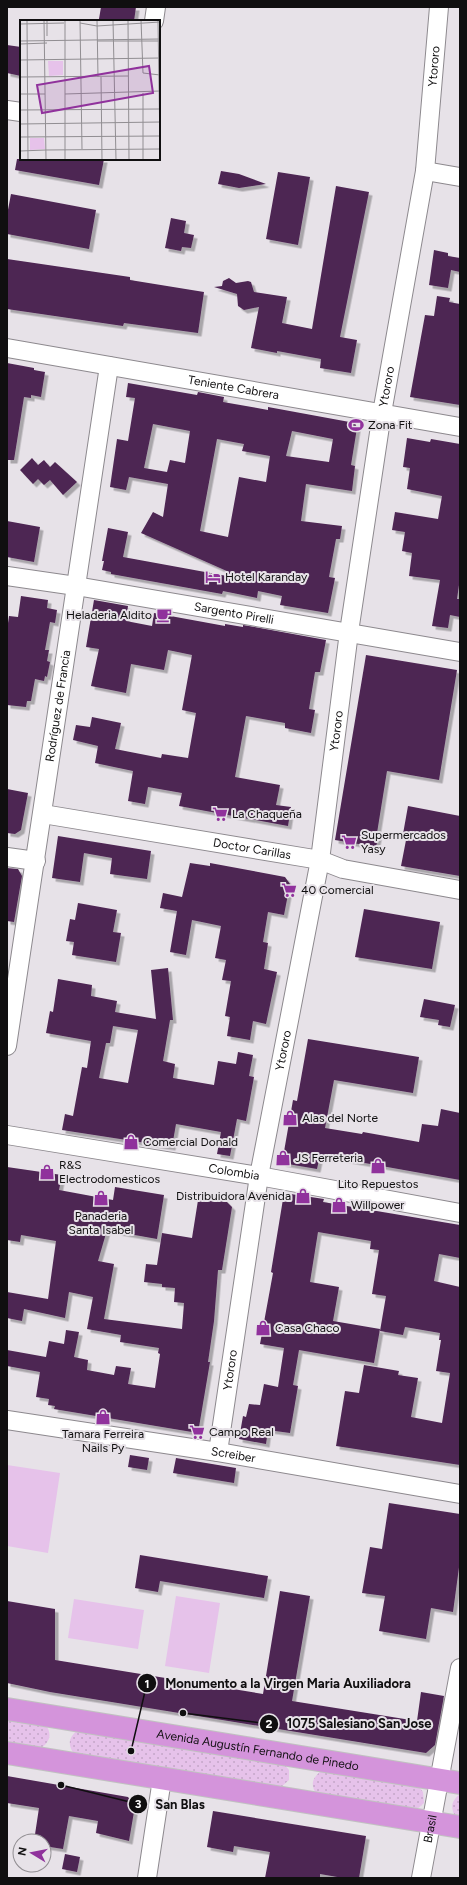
<svg xmlns="http://www.w3.org/2000/svg" width="467" height="1885" viewBox="0 0 467 1885" font-family="Figtree,sans-serif">
	<defs>
		<pattern id="park-dots" width="8" height="8" patternUnits="userSpaceOnUse"><rect width="8" height="8" fill="#e6c2ea"/><path d="M2 2h.1M6 6h.1" fill="none" stroke="#c4a6c8" stroke-width="1.8" stroke-linecap="round"/></pattern>
		<filter id="shadow"><feDropShadow dx="3.5" dy="3.5" stdDeviation="0" flood-color="#0004"/></filter>
	</defs>
	<rect width="100%" height="100%" fill="#e7e2e8"/>
	<path fill="url(#park-dots)" d="M7,1717L45,1724C52,1733 51,1741 41,1748L7,1742Z
		M78,1730L284,1764L289,1770V1780L280,1788L74,1754C67,1744 69,1737 78,1730Z
		M321,1771L419,1787L423,1792L424,1803L415,1811L317,1795C310,1785 312,1778 321,1771Z
		M460,1794V1818H456C450,1808 451,1801 460,1794Z"/>
	<path fill="#e6c2ea" d="M7,1465L60,1473L48,1553L7,1546Z
		M176,1596L220,1603L209,1673L165,1666Z
		M74,1599L144,1610L138,1649L68,1638Z"/>
	<path fill="#4e2553" fill-rule="evenodd" filter="url(#shadow)" d="M101,7H136L134,21L99,19Z
		M7,45L21,47V76L7,73Z
		M17,159H104L99,185L15,170Z
		M221,171L239,174L266,184L239,188L218,184Z
		M278,172L310,177L298,245L266,239Z
		M336,186L369,192L340,337L357,340L351,373L320,368L321,359L277,351V353L251,348L259,307L244,310L238,306L237,294L214,287L222,286L223,281L229,278L236,283L248,281L251,282L254,292L287,297L282,323L312,329Z
		M11,194L96,210L89,249L7,234V215Z
		M171,218L186,221L184,233L194,235L191,248L182,247L181,251L165,248Z
		M434,250L448,253V256L460,258V272L451,270L448,288L429,285Z
		M7,259L130,277V280L204,292L198,333L124,323L123,326L7,309Z
		M437,296L450,298L449,302L460,304V405L410,397L425,315L434,316Z
		M7,363L34,368V370L45,372L41,397L31,395V398L24,397L14,460H7Z
		M128,383L197,395L198,392L224,397L223,402L268,410V407L355,423L357,428L351,465L355,466L352,491L306,484L301,521L342,526L340,539H336L329,577L335,578L328,613L280,605L282,596L258,591L257,598L223,591L222,594L111,574V572L102,570L104,561H102L108,528L128,532L123,557L227,576L229,572L141,533L153,512L163,517L168,484L129,477L126,490L110,487L117,439L128,441L135,398L126,397ZM153,424L190,431L185,463L170,460L167,472L144,468ZM292,431L333,439L329,462L286,456ZM217,439L244,444L242,451L270,456L266,482L239,477L228,537L200,531Z
		M407,438L430,442L431,439L460,444V578L457,599H460V617L450,615L448,628L432,626L440,580L409,576L412,553L402,551L405,532L392,530L395,512L438,519L442,496L407,489L410,468L403,467Z
		M32,458L38,465L44,460L50,467L55,462L77,482L63,495L50,480L44,485L38,479L33,484L20,470Z
		M7,521L40,527L34,562L7,557Z
		M21,596L48,600L47,608L57,610L55,623L50,622L45,650H49L47,661L50,662L47,677L45,676L44,681L35,679L31,701H27L26,707L7,705V630L9,616L18,617Z
		M94,600L128,606L126,621L152,626L154,613L225,626V624L243,627V625L326,640L320,672H315L309,709L315,710L311,733L285,728V723L246,716L235,777L280,785L276,805L291,807L288,826L179,806L182,793L148,787L145,804L128,801L133,771L95,763L98,746L73,740L76,725L90,727L92,717L121,723L115,749L161,758L162,754L188,758L196,713L182,710L192,655L168,650L164,670L131,664L126,693L91,686L99,649L86,647Z
		M366,655L457,670L439,780L387,771L377,833H379L376,847L335,840Z
		M7,789L28,793L21,830L15,834L7,833Z
		M408,806L460,816V876L401,866L407,835L403,834Z
		M58,836L151,851L147,879L110,874L112,858L84,853L80,882L52,878Z
		M190,863L210,866V863L285,877L290,884L284,915L268,912L263,942L268,943L264,969L277,972L266,1024L253,1021L250,1040L227,1036L230,1017L225,1016L231,981L222,980L226,960L215,958L221,926L192,920L186,955L170,952L177,911L160,908L163,893L182,897Z
		M7,868L18,869L22,876L14,922L7,921Z
		M78,903L117,910L113,932L121,933L116,962L72,955L74,942L66,941L70,919L75,920Z
		M364,909L440,922L432,969L355,957Z
		M168,968L173,1020H170L163,1061L175,1064L173,1078L214,1085L218,1061L236,1064L238,1052L253,1055L249,1076L254,1077L246,1121L237,1119L230,1156L217,1154L221,1132L176,1124L172,1147L62,1130L65,1114L73,1116L82,1067L87,1068L91,1041L46,1033L50,1011L53,1012L58,979L92,985L91,996L117,1001L115,1012L156,1019L151,970ZM113,1026L138,1030L128,1083L99,1078L106,1043H110Z
		M424,999L455,1005L450,1027L438,1025L439,1020L420,1017Z
		M308,1039L419,1057L413,1093L334,1080L325,1128L362,1134L363,1132L419,1142L422,1124L438,1126L441,1109L460,1113V1180L320,1155L317,1169L282,1163L293,1100L297,1101Z
		M7,1167L62,1175L59,1190L113,1200L115,1187L164,1195L157,1239L107,1230L98,1261L114,1264L104,1319L182,1329L184,1303L174,1302L175,1288L162,1287V1284L144,1282L146,1264L157,1265L162,1233L192,1238L199,1194L223,1198L232,1207L222,1270H218L214,1321L208,1362H210L198,1433L54,1409L55,1406L48,1405L49,1399L36,1397L40,1372L7,1366V1350L46,1357L49,1341L64,1344L66,1330L79,1332L74,1357L88,1360L87,1370L114,1375L116,1366L131,1368L128,1384L155,1388L160,1354L158,1353L159,1348L120,1342L121,1335L87,1329L93,1297L69,1292L65,1318L24,1309L22,1321L7,1318V1292L48,1299L56,1241L21,1235L20,1242L7,1240Z
		M284,1193L324,1199L323,1202L460,1225V1258L439,1254L434,1281L460,1287V1465L336,1446L345,1391L359,1393L364,1365L399,1371L398,1375L418,1378L411,1417L442,1423L450,1373L436,1371L441,1340H439L440,1333L405,1327L403,1335L380,1331L386,1296L372,1294L379,1250L370,1249L371,1241L318,1232L310,1282L339,1287L333,1321L380,1329L374,1363L299,1350L293,1385L298,1386L290,1433L268,1430L266,1444L239,1439L243,1416L246,1417L249,1404L260,1405L264,1384L278,1387L284,1348L260,1344L273,1273L271,1272Z
		M130,1455L149,1458L147,1470L128,1467Z
		M176,1458L236,1468L234,1483L173,1473Z
		M389,1503L460,1514V1560L453,1612L431,1608L426,1639L379,1631L385,1596L362,1593L370,1547L382,1549Z
		M140,1555L268,1576L264,1598L160,1581L158,1592L135,1588Z
		M280,1591L310,1596L292,1701L417,1721L421,1692L444,1696L435,1745L426,1753L50,1692L7,1683V1601L55,1609V1660L263,1694Z
		M7,1776L128,1797L135,1806L129,1841L96,1833L98,1821L69,1816L63,1849L44,1846V1841H34L39,1808L7,1803Z
		M213,1811L366,1836L359,1878H343L320,1874V1878H265L270,1852L234,1846L233,1852L207,1847Z
		M65,1854L80,1857L77,1872L62,1869Z"/>
	<g fill="none" stroke-linecap="round" stroke-linejoin="round">
		<g stroke="#8d898e" stroke-width="20">
			<g id="minor">
				<path d="M154,21L156,7"/>
				<path d="M7,110L21,112"/>
				<path d="M425,171L460,177"/>
				<path id="s1" d="M7,348L460,427"/>
				<path id="s2" d="M7,576L76,586L460,652"/>
				<path id="s3" d="M43,814L320,860L343,869L460,890"/>
				<path d="M7,857L36,861"/>
				<path id="s4" d="M7,1046L109,366"/>
				<path id="s5" d="M7,1135L259,1176L460,1213"/>
				<path id="s6" d="M7,1420L218,1452L460,1494"/>
				<path id="s7" d="M218,1452L259,1176L320,860L349,632L382,413L425,171L439,7"/>
				<path d="M147,1878L162,1779"/>
				<path id="s8" d="M421,1878L460,1668"/>
			</g>
		</g>
		<g stroke="#c1c1c1" stroke-width="24">
			<g id="highway">
				<path id="s9" d="M7,1709L460,1783"/>
				<path d="M7,1753L460,1827"/>
			</g>
		</g>
		<use href="#minor" stroke="#fff" stroke-width="18"/>
		<use href="#highway" stroke="#d494db" stroke-width="22"/>
	</g>
	<defs>
		<g id="stadium-bare" transform="scale(1.2)"><path d="M0-5a6.5 5 0 1 0 0 10a6.5 5 0 1 0 0-10ZM-3.5-1.8h7v3.6h-7Z" fill="#90329c" stroke="#e7e2e8" stroke-width="2.5" paint-order="stroke"/></g>
		<g id="hotel-bare" transform="scale(1.2)"><path d="M-6-4.5h1.5V1H6V5H4.5V3h-9V5H-6ZM-4 0a1.8 1.8 0 1 1 3.6 0ZM.5 0V-2.5h3Q6-2.5 6 0Z" fill="#90329c" stroke="#e7e2e8" stroke-width="2.5" paint-order="stroke"/></g>
		<g id="cafe-bare" transform="scale(1.2)"><path d="M-5.5-4.5H6V0H3Q3 3.5 0 3.5H-2.5Q-5.5 3.5-5.5 0ZM3-3.2v2h1.7v-2ZM-6 4.5H4V6H-6Z" fill="#90329c" stroke="#e7e2e8" stroke-width="2.5" paint-order="stroke"/></g>
		<g id="supermarket-bare" transform="scale(1.2)"><path d="M-6-5.5h2.5l.6 2H6L4.5 2H-2.5L-4.4-4H-6ZM-1.5 3.2a1.3 1.3 0 1 0 .1 0ZM3 3.2a1.3 1.3 0 1 0 .1 0Z" fill="#90329c" stroke="#e7e2e8" stroke-width="2.5" paint-order="stroke"/></g>
		<g id="shop-bare" transform="scale(1.2)"><path d="M-5-2.5h2.3a2.7 3.5 0 0 1 5.4 0H5L5.5 6h-11ZM-1.5-2.5h3a1.5 2.3 0 0 0-3 0Z" fill="#90329c" stroke="#e7e2e8" stroke-width="2.5" paint-order="stroke"/></g>
	</defs>
	<g fill-rule="evenodd">
		<use href="#stadium-bare" x="356" y="425"/>
		<use href="#hotel-bare" x="213" y="577"/>
		<use href="#cafe-bare" x="164" y="615"/>
		<use href="#supermarket-bare" x="220" y="814"/>
		<use href="#supermarket-bare" x="349" y="842"/>
		<use href="#supermarket-bare" x="289" y="890"/>
		<use href="#shop-bare" x="290" y="1118"/>
		<use href="#shop-bare" x="131" y="1142"/>
		<use href="#shop-bare" x="283" y="1158"/>
		<use href="#shop-bare" x="378" y="1166"/>
		<use href="#shop-bare" x="47" y="1172"/>
		<use href="#shop-bare" x="303" y="1196"/>
		<use href="#shop-bare" x="101" y="1198"/>
		<use href="#shop-bare" x="339" y="1205"/>
		<use href="#shop-bare" x="263" y="1328"/>
		<use href="#shop-bare" x="103" y="1417"/>
		<use href="#supermarket-bare" x="197" y="1432"/>
	</g>
	<g text-anchor="middle" dominant-baseline="central" stroke-width="4" stroke-linejoin="round" paint-order="stroke">
		<g font-size="12" fill="#100f10" stroke="#e7e2e8">
			<text stroke="none"><textPath href="#s7" startOffset="1403">Ytororo</textPath></text>
			<text stroke="none"><textPath href="#s1" startOffset="230">Teniente Cabrera</textPath></text>
			<text stroke="none"><textPath href="#s7" startOffset="1079">Ytororo</textPath></text>
			<text stroke="none"><textPath href="#s2" startOffset="230">Sargento Pirelli</textPath></text>
			<text stroke="none"><textPath href="#s4" startOffset="344">Rodríguez de Francia</textPath></text>
			<text stroke="none"><textPath href="#s7" startOffset="731">Ytororo</textPath></text>
			<text stroke="none"><textPath href="#s3" startOffset="212">Doctor Carillas</textPath></text>
			<text stroke="none"><textPath href="#s7" startOffset="407">Ytororo</textPath></text>
			<text stroke="none"><textPath href="#s5" startOffset="230">Colombia</textPath></text>
			<text stroke="none"><textPath href="#s7" startOffset="83">Ytororo</textPath></text>
			<text stroke="none"><textPath href="#s6" startOffset="229">Screiber</textPath></text>
			<text stroke="none"><textPath href="#s9" startOffset="254">Avenida Augustín Fernando de Pinedo</textPath></text>
			<text stroke="none"><textPath href="#s8" startOffset="50">Brasil</textPath></text>
		</g>
		<g font-size="12" fill="#100f10" stroke="#e7e2e8" text-anchor="start">
			<text x="368" y="425">Zona Fit</text>
			<text x="225" y="577">Hotel Karanday</text>
			<text x="152" y="615" text-anchor="end">Heladeria Aldito</text>
			<text x="232" y="814">La Chaqueña</text>
			<text x="361" y="835">Supermercados<tspan x="361" dy="14">Yasy</tspan></text>
			<text x="301" y="890">40 Comercial</text>
			<text x="302" y="1118">Alas del Norte</text>
			<text x="143" y="1142">Comercial Donald</text>
			<text x="295" y="1158">JS Ferreteria</text>
			<text x="59" y="1165">R&amp;S<tspan x="59" dy="14">Electrodomesticos</tspan></text>
			<text x="378" y="1184" text-anchor="middle">Lito Repuestos</text>
			<text x="291" y="1196" text-anchor="end">Distribuidora Avenida</text>
			<text x="351" y="1205">Willpower</text>
			<text x="101" y="1216" text-anchor="middle">Panaderia<tspan x="101" dy="14">Santa Isabel</tspan></text>
			<text x="275" y="1328">Casa Chaco</text>
			<text x="209" y="1432">Campo Real</text>
			<text x="103" y="1434" text-anchor="middle">Tamara Ferreira<tspan x="103" dy="14">Nails Py</tspan></text>
		</g>
	</g>
	<g transform="translate(20 20)">
		<rect width="140" height="140" fill="#e7e2e8"/>
		<path d="M10,118H24L25,129L10,130Z" fill="#e6c2ea"/>
		<path d="M28,41H43V55L29,56Z" fill="#e6c2ea"/>
		<path fill="none" stroke="#918e92" stroke-width="1" d="M7,0L8,140M24,0L26,140M27,0V16M45,0V140M60,0L62,129M77,0L78,57M93,0L96,140M108,0L109,140M121,0L123,53L140,55M138,0L140,131M60,3L77,6L140,2M0,4L44,3M0,21L140,19M77,21H140M0,24L27,23M0,40L140,38M0,57L108,56M81,57L82,140M123,73V140M0,74H25M45,74L140,71M0,90L140,89M0,104L140,102M0,117L140,116M26,130L140,129M0,131L26,130"/>
		<path fill="#90329c" fill-opacity="0.15" stroke="#90329c" stroke-width="2" d="M129,46L133,73L22,93L17,65Z"/>
		<rect width="140" height="140" fill="none" stroke="#100f10" stroke-width="2"/>
	</g>
	<path fill="none" stroke="#100f10" stroke-width="1.5" d="M131 1751L147 1683M183 1713L269 1724M61 1785L138 1804"/>
	<g fill="#100f10" stroke="#e7e2e8" stroke-width="1.5">
		<circle cx="131" cy="1751" r="4"/>
		<circle cx="183" cy="1713" r="4"/>
		<circle cx="61" cy="1785" r="4"/>
		<circle cx="147" cy="1683" r="10"/>
		<circle cx="269" cy="1724" r="10"/>
		<circle cx="138" cy="1804" r="10"/>
	</g>
	<g font-size="12" text-anchor="middle" font-weight="bold" fill="#fff">
		<text x="147" y="1688">1</text>
		<text x="269" y="1728">2</text>
		<text x="138" y="1808">3</text>
	</g>
	<g font-size="13" text-anchor="middle" font-weight="bold" fill="#100f10" stroke="#e7e2e8" stroke-width="4" stroke-linejoin="round" paint-order="stroke">
		<text x="288" y="1688">Monumento a la Virgen Maria Auxiliadora</text>
		<text x="359" y="1728">1075 Salesiano San Jose</text>
		<text x="180" y="1809">San Blas</text>
	</g>
	<rect width="467" height="1885" fill="none" stroke="#100f10" stroke-width="16"/>
	<g transform="translate(32 1853) rotate(280)"><circle r="19" fill="#e7e2e8" stroke="#918e92"/>
	<path d="M0-3L7 15L0 10L-7 15Z" fill="#90329c"/>
	<text y="-6" font-size="11" font-weight="bold" text-anchor="middle" fill="#100f10">N</text>
	</g>
</svg>
